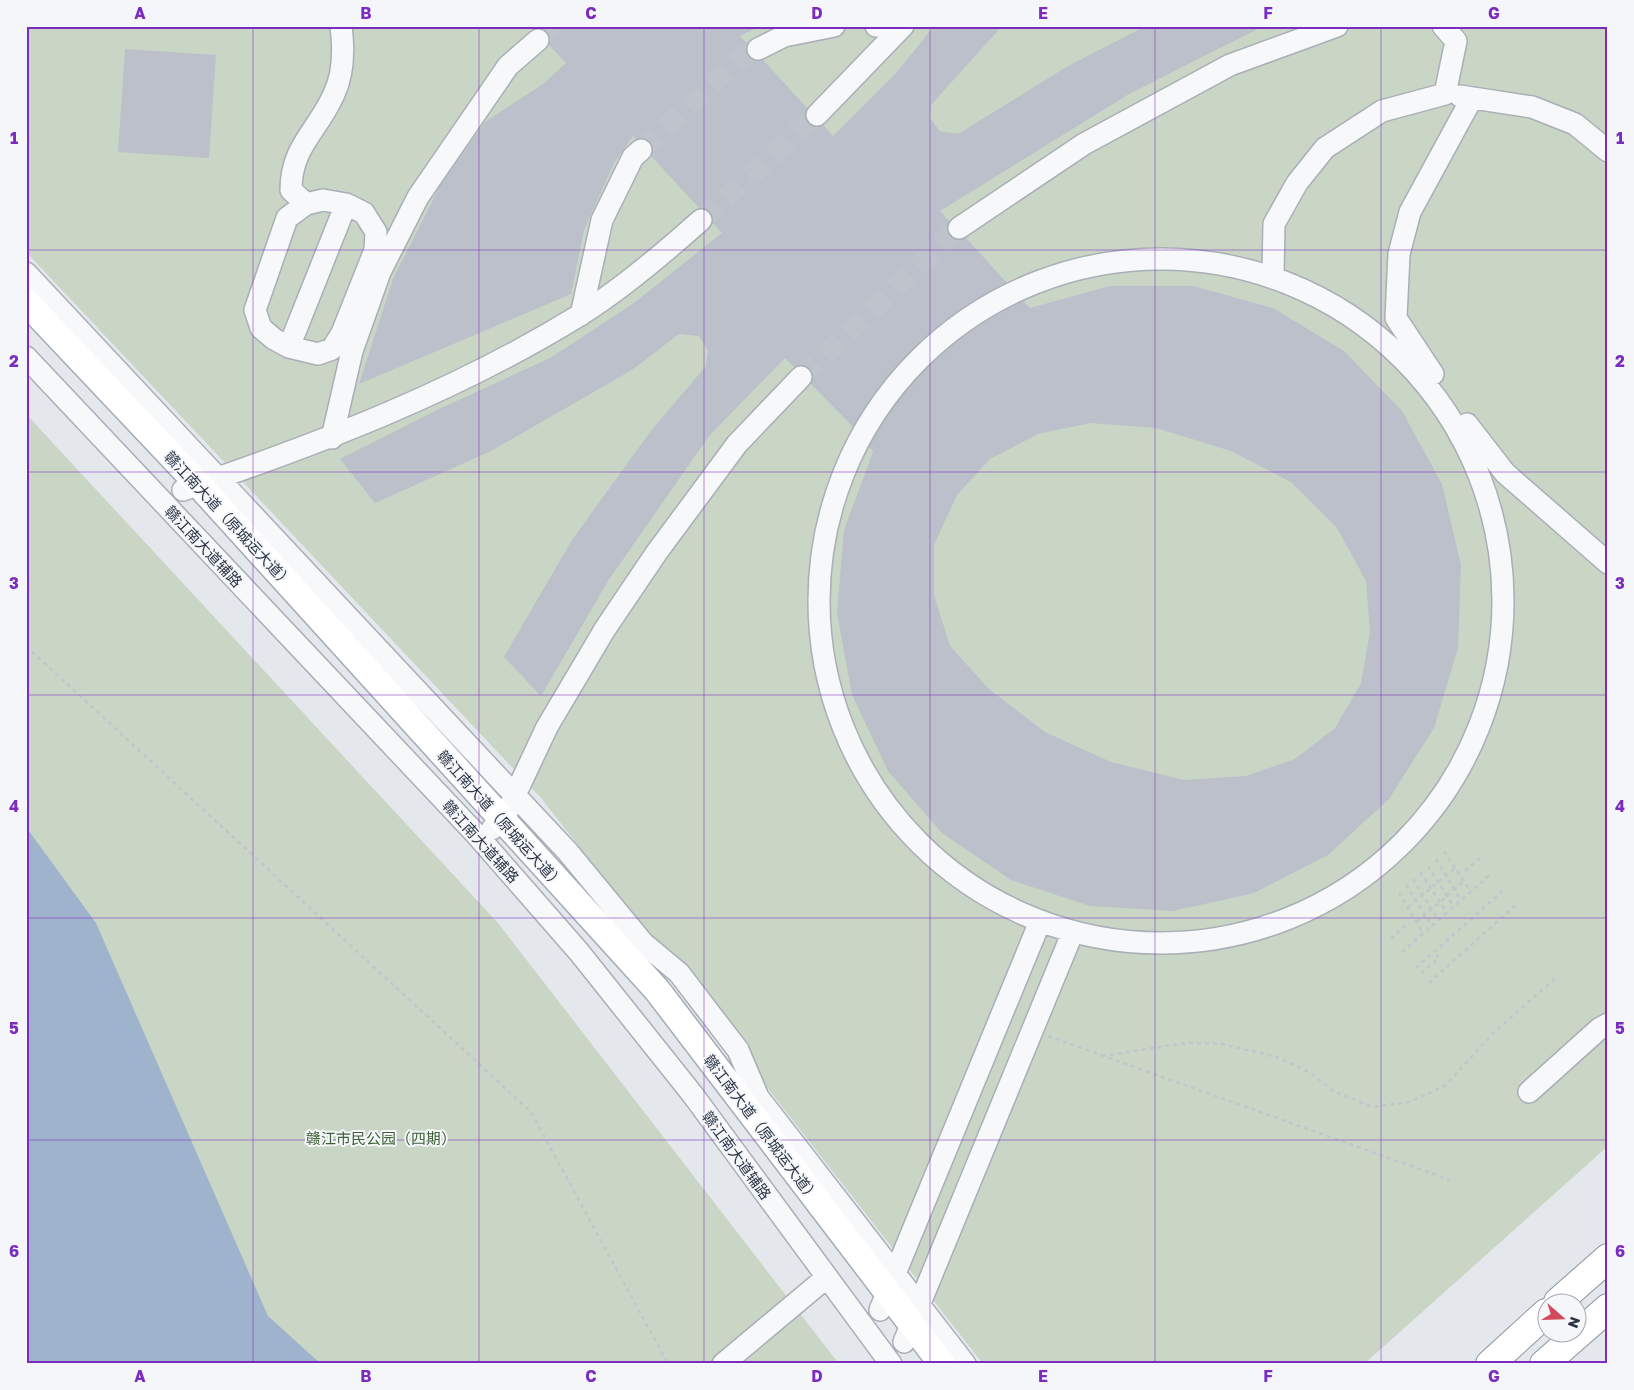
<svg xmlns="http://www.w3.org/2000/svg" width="1634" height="1390" viewBox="0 0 1634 1390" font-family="'Golos Text','Noto Sans SC',sans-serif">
	<rect width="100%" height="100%" fill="#e4e7ec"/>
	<path fill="#c9d6c5" d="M26,26H1608V1146L1364,1364H983L541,798L26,252Z
		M26,414L498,923L839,1364H260L26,1001Z"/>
	<path fill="#9fb4cc" d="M26,827L96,923L268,1316L321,1364H26Z"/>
	<path fill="#bbc0ca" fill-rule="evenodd" d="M532,26H761L740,36L747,43V55L752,60H763L807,108L805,118L809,124L814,127L823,125L833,136L897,72L934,26H1002L931,105L930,118L940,131L958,134L1068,66L1146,26H1264L1129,94L940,211L949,221L947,228L949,235L959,240L966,238L1030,308L1110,286H1193L1273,308L1344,351L1402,411L1442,484L1461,565L1458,648L1434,728L1389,799L1328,855L1254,893L1173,911L1090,906L1011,880L942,833L888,771L852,695L837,613L844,530L873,452L861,435L811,384L813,374L810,368L803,365L794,367L785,358L709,436L608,581L541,696L504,657L572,540L650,432L706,366L708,351L699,336L679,334L632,370L491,451L375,503L340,459L439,409L550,358L634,303L722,233L713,223L710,211L699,208L651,156L653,148L650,141L645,138L636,139L633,136L614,163L584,230L571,294L359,384L393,279L440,186L485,122L543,84L566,63L549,45L550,38L547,31ZM1090,423L1156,428L1231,451L1291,482L1337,528L1366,581L1370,632L1361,683L1335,728L1295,759L1246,776L1184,780L1111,762L1045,732L989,689L950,646L934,595V545L957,495L990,459L1038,434Z
		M125,49L216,55L209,158L118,152Z"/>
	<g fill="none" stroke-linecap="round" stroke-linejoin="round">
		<path stroke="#bfc3cb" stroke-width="21" stroke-dasharray="21 11" stroke-linecap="butt" d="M538,40L554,26
			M641,150L738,60L758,49
			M701,220L817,115
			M801,377L959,228"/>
		<g stroke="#a9aeb7" stroke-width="24">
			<path id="minor" d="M876,26L902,27
				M758,49L784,36L834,26
				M1460,96L1532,107L1575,124L1608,151
				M817,115L903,26
				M323,200L346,204L364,213L376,232L375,250L342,333L332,349L318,354L289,347L274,339L261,328L255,310L287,218L306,204Z
				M306,204L291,190C291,146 318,131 334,94C344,73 344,49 341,26
				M959,228L1084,144L1230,65L1337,26
				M819 601a342 342 0 1 1 684 0a342 342 0 1 1-684 0Z
				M26,273L568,852L643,943L679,973L738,1050L758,1097L965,1364
				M1273,274L1274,224L1297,183L1325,148L1382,111L1445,94L1456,41L1443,26
				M581,315L602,220L633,157L641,150
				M289,347L346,204
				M26,357L475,833L579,952L693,1095L891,1364
				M1433,374L1396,318L1399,254L1410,212L1472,98
				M1467,424L1505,473L1608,563
				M332,438L352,351L380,272L418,197L508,66L538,40
				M183,490C321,443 455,392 580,315C622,289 664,253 701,220
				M492,829L508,810L547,727L605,629L657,552L737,444L801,377
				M1529,1092L1599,1029L1608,1024
				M880,1310L1039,924
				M904,1342L1072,934
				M723,1364L827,1277"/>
		</g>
		<g stroke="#a3abb8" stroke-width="29">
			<path id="major" d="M26,302L199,485L657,990L942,1364"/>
		</g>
		<g stroke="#8b94a3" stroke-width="30">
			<path id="highway" d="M1558,1302L1608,1258
				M1490,1364L1546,1313
				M1544,1364L1608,1308"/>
		</g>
		<path stroke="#c2c5cb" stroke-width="2.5" stroke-dasharray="4 4" stroke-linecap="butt" d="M26,646L531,1112L668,1364
			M1436,859L1461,900
			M1428,866L1454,907
			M1465,871L1480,858
			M1420,872L1447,913
			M1413,879L1438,920
			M1406,885L1432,926
			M1399,892L1423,934
			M1408,907L1455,868
			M1417,922L1464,881
			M1391,939L1409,922
			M1402,952L1492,873
			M1416,968L1505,889
			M1421,973L1439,958L1434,952
			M1429,983L1518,903
			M1048,1036L1450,1180
			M1102,1056L1186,1043H1218L1277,1057L1309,1072L1335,1092L1373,1107L1409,1102L1445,1086L1495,1031L1555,979"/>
		<use href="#minor" stroke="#f7f8fa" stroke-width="21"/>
		<use href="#major" stroke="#fff" stroke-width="26"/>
		<use href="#highway" stroke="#fff" stroke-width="28"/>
		<path stroke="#c2c5cb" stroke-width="2.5" stroke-dasharray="4 4" stroke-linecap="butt" d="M1444,851L1471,892"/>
	</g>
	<path fill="none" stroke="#7b2cbf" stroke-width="1" stroke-opacity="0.55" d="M253,26V1364M479,26V1364M704,26V1364M930,26V1364M1155,26V1364M1381,26V1364M26,250H1608M26,472H1608M26,695H1608M26,918H1608M26,1140H1608"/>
	<g text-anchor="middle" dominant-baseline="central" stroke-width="4" stroke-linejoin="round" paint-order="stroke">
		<g font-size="15" fill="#2b3445" stroke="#f4f6f9">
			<text transform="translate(229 519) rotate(47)">赣江南大道（原城运大道）</text>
			<text transform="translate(204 546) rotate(47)">赣江南大道辅路</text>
			<text transform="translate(501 819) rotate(48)">赣江南大道（原城运大道）</text>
			<text transform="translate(481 841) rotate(48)">赣江南大道辅路</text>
			<text transform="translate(762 1128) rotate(53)">赣江南大道（原城运大道）</text>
			<text transform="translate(737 1155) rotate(54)">赣江南大道辅路</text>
		</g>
		<g font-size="15" fill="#3f6138" stroke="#f4f6f9">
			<text x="381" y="1138">赣江市民公园（四期）</text>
		</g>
	</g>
	<rect width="1634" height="1390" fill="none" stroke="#f4f6f9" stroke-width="55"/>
	<g transform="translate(1562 1318) rotate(110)"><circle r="24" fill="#f4f6f9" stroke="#a4a8b1"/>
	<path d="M0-4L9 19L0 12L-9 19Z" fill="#d1495b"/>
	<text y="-8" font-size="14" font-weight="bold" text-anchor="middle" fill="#2b3445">N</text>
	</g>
	<rect x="28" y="28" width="1578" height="1334" fill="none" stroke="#7b2cbf" stroke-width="2"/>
	<g font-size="16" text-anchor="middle" font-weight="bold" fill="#7b2cbf">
		<text x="140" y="19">A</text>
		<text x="366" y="19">B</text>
		<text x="591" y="19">C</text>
		<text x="817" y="19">D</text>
		<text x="1043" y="19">E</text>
		<text x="1268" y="19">F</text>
		<text x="1494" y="19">G</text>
		<text x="14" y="144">1</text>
		<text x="1620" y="144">1</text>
		<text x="14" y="367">2</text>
		<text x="1620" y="367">2</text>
		<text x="14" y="589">3</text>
		<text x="1620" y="589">3</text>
		<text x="14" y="812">4</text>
		<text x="1620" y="812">4</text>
		<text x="14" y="1034">5</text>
		<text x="1620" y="1034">5</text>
		<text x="14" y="1257">6</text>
		<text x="1620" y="1257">6</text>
		<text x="140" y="1382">A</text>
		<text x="366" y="1382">B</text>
		<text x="591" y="1382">C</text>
		<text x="817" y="1382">D</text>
		<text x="1043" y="1382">E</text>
		<text x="1268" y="1382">F</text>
		<text x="1494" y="1382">G</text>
	</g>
</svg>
